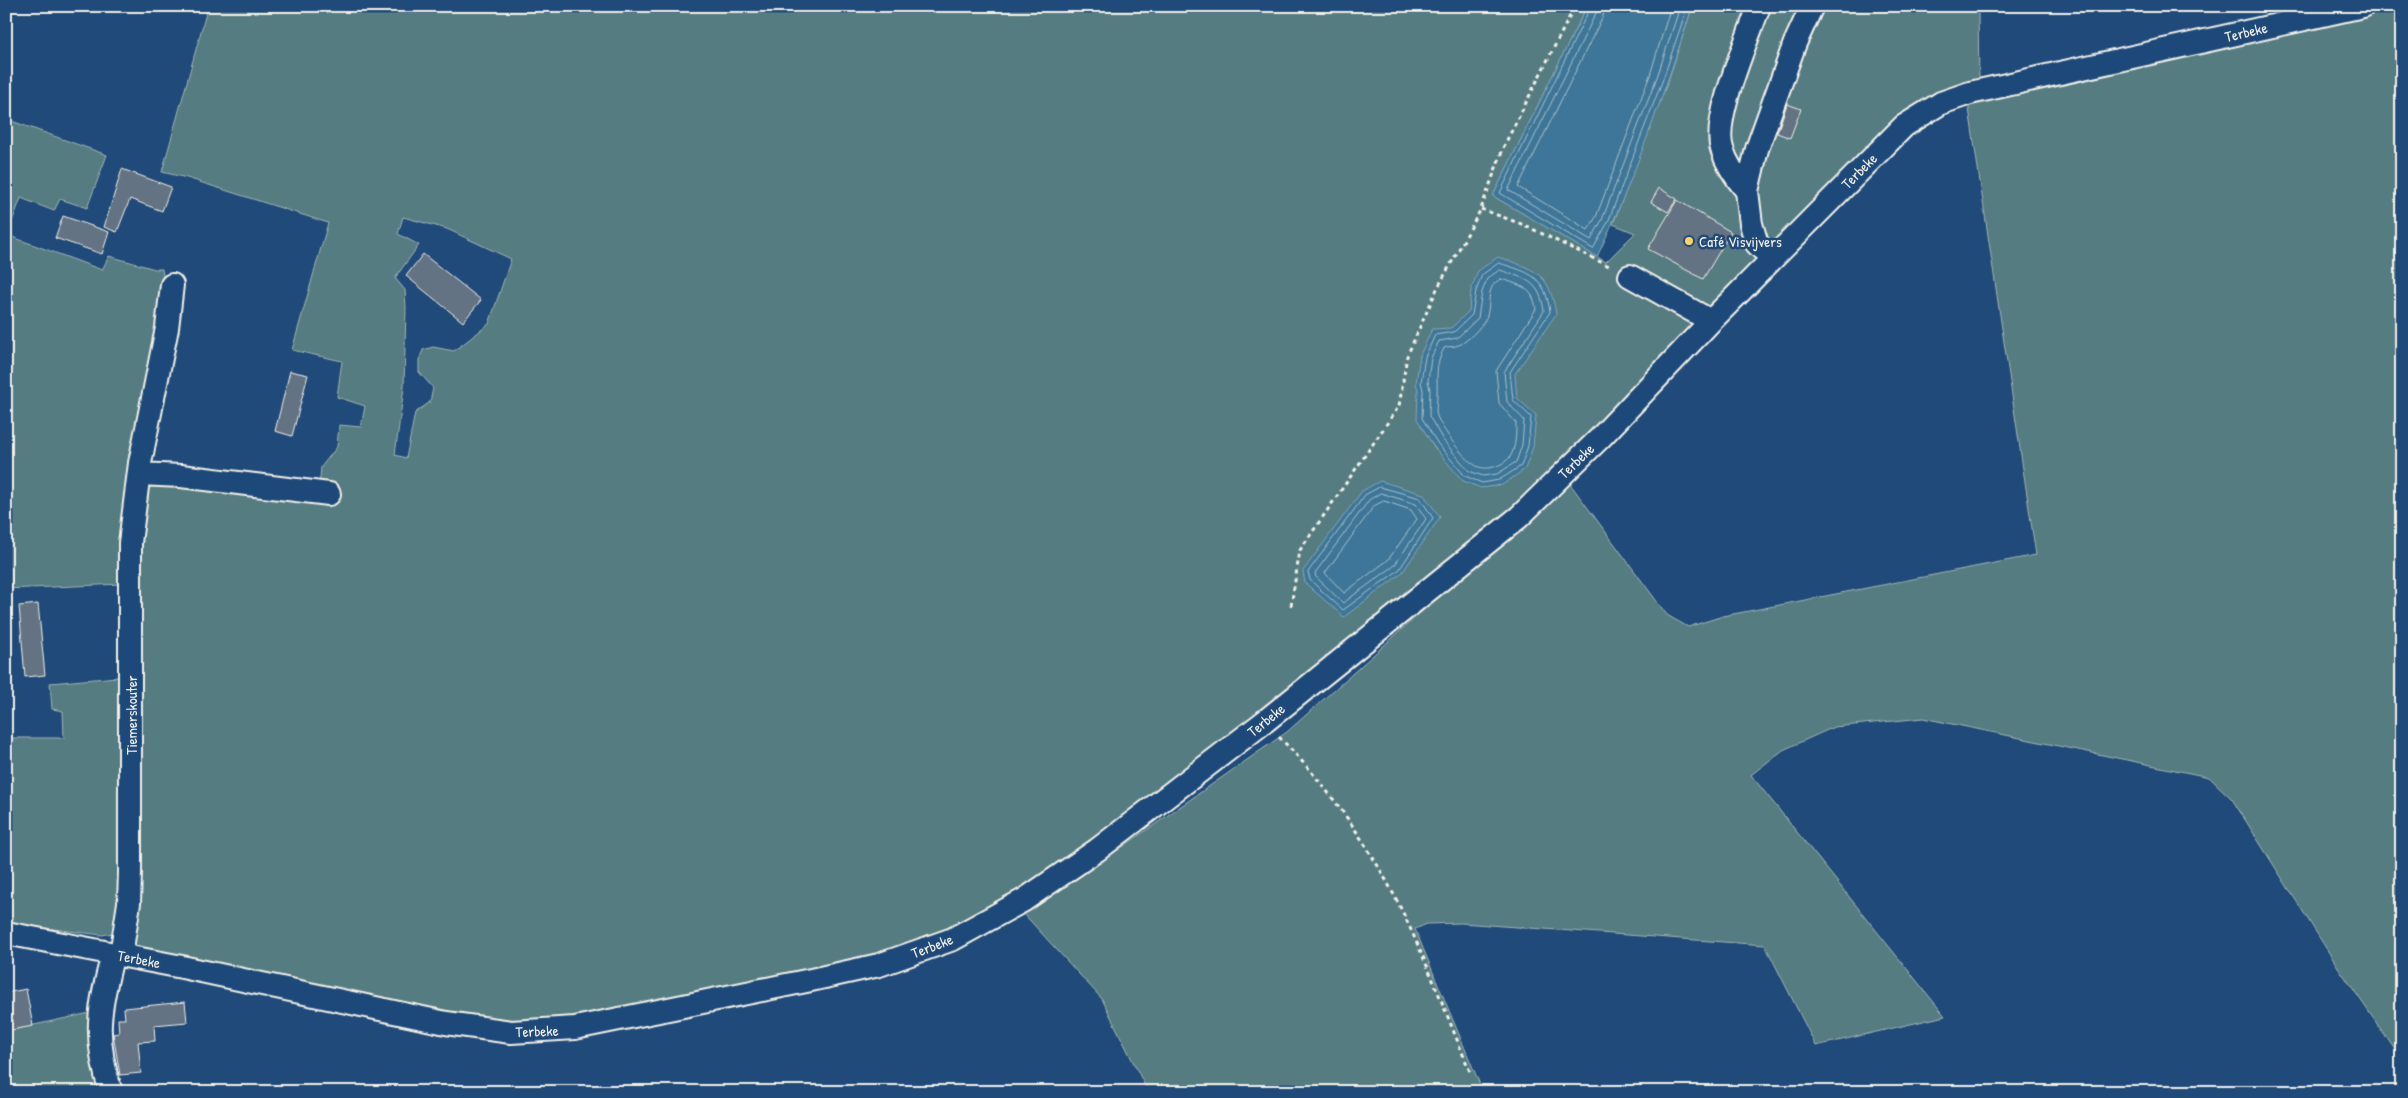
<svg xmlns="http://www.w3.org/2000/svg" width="2408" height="1098" viewBox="0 0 2408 1098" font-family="'Patrick Hand',sans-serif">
	<rect width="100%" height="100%" fill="#1f4a7a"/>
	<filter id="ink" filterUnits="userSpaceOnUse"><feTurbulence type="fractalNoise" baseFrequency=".02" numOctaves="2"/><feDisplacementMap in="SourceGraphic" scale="10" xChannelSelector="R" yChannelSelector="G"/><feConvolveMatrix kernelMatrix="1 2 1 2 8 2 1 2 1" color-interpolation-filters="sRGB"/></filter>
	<g filter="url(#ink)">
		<path fill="#547b81" stroke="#a4b6b4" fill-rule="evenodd" d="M208,6H1587L1493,196L1606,262L1635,233L1613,224L1668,81L1690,14L1689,6H2008V10L1978,12L1979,80L1942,91L1511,508L1417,586L1129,813L1030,883L974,918L913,946L829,969L559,1023L481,1022L139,950L134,945L132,935L139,509L144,492L152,483L318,498L321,467L337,447L339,425L361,427L365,406L337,397L342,361L292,350L328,223L187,178L162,172ZM403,217L447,229L511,259L489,324L454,351L433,347L423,350L419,360V372L433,388L430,402L415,413L406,458L395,455L404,387L406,308L405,290L395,278L419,245L398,234Z
			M2402,6V1060L2338,967L2232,799L2209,777L1923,718L1834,727L1783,750L1751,775L1945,1016L1816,1046L1765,945L1461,923L1427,924L1415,929L1483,1092H1148L1102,999L1022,912L1108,857L1287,732L1568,481L1667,615L1688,627L1723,616L2036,555L1968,102L2248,43Z
			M6,119L107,155L87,208L60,199L54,211L21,198L7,235L102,270L109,256L155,269H162L166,295L122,584L6,589Z
			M117,677L124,682L119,917L113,933L102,935L6,923V738H64L63,711L52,709L50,683Z
			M90,1013L102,1092H6V1031Z"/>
		<path fill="#3e7698" stroke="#87a7b8" d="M1587,6H1689L1690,14C1663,96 1634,179 1597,257L1493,196Z
			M1498,257C1535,270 1549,271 1556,314L1515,374L1517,398L1536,415L1533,447L1525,469L1502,485L1481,488L1463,481L1434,447L1417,419L1418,390L1416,383L1420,355L1432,329L1451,328L1469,311L1471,290L1478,271Z
			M1380,481L1423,494L1440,517L1402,573L1344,617L1305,583L1303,571L1362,491Z"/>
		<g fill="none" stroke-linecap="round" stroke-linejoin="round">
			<path stroke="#abc0c8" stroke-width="1" d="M1591,6L1500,193L1593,249L1608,222L1663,79L1685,14V6
				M1598,6L1596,13L1508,190L1591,240L1602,220L1657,77L1678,13V6
				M1605,6L1603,16L1518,187L1588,230L1596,217L1650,75L1671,6
				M1499,263C1531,273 1545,276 1550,312L1510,372L1513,400L1531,417L1528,446L1521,466L1499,480L1482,483L1465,476L1438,444L1422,418L1423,390L1421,382L1425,357L1435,335L1454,332L1472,315L1476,291L1482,275Z
				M1500,270C1526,279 1540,281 1544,311L1504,372L1507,402L1524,420L1522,445L1516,462L1497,474L1483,476L1469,471L1443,440L1429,416L1430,390L1428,381L1431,358L1439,341L1457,338L1478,318L1482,292L1487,279Z
				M1501,279C1520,285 1533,287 1536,309L1496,371L1499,403L1516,423C1516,432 1516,448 1510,457C1503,466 1485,472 1475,465C1463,458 1442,429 1437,416C1435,411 1437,403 1437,397C1438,376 1434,369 1444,348C1449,346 1454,347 1459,345C1468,341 1480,328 1485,320C1493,306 1483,287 1501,279Z
				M1380,487L1420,498L1433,518L1399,570L1343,610L1310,580L1308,572L1365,495Z
				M1381,493L1416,504L1426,519L1394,566L1343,603L1316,577L1315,573L1369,500Z
				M1384,501L1411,510L1417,519L1388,560L1344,593L1325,573L1374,506Z"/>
		</g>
		<path fill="#647383" stroke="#f4f1e8" d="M1787,104L1801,109L1790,138L1777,133Z
			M122,169L171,187L162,211L130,199L117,232L104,227Z
			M1659,188L1677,199L1668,212L1651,202Z
			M1677,200L1731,232L1703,279L1648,249Z
			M63,216L109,232L102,254L55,238Z
			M423,254L481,300L463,322L406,276Z
			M290,371L308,375L292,436L275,431Z
			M38,604L45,675L25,677L19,606Z
			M26,989L33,1026L6,1031V993Z
			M185,1002L187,1022L154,1025L155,1041L138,1042L141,1073L120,1075L113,1034L119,1033L118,1019H125L124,1008Z"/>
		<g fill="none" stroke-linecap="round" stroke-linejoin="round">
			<g stroke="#f4f1e8" stroke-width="26">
				<path id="minor" d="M1747,191C1737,179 1727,165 1722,149C1712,118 1748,39 1759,6
					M1772,258L1757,244L1751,224L1747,191L1757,149L1795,43L1812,6
					M1630,276L1711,321
					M139,474L181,476L329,494
					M6,933L182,967L446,1023L511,1032L575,1028L811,980L879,965L953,939L1024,900L1097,850L1264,722L1519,517L1600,438L1711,321L1904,126L1941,103L1970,93L2363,6
					M121,955L129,903L130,872V543L140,463L167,328L172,285
					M111,1092C93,1037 99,1008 113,954"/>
			</g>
			<path stroke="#f4f1e8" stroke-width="3" stroke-dasharray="4 4" stroke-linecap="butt" d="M1481,209L1524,225L1611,267
				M1291,606L1300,550L1399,406L1407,356L1437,289L1481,209L1504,146L1575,6
				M1279,737C1334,792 1379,859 1411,930C1433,977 1451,1026 1471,1074
				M6,904L9,912"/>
			<use href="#minor" stroke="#1f4a7a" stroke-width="22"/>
		</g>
	</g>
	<circle fill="#ffd166" stroke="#1f4a7a" stroke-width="2" cx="1689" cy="241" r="5"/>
	<g text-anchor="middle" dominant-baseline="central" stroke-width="5" stroke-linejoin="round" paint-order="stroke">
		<g font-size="15" fill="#f4f1e8" stroke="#1f4a7a">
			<text transform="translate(2246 32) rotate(-13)">Terbeke</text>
			<text transform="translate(1859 171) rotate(-45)">Terbeke</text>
			<text transform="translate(1576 461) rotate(-44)">Terbeke</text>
			<text transform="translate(131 715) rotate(-90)">Tiemerskouter</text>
			<text transform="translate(1266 720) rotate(-39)">Terbeke</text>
			<text transform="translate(932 946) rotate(-21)">Terbeke</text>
			<text transform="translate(139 959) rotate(11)">Terbeke</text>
			<text transform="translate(537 1031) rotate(-2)">Terbeke</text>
		</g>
		<g font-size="15" fill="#f4f1e8" stroke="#1f4a7a" text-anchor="start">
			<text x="1699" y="241">Café Visvijvers</text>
		</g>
	</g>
	<rect width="2408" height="1098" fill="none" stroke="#1f4a7a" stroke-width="25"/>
	<rect x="12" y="12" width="2383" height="1073" fill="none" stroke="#f4f1e8" stroke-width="2" filter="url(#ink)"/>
</svg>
